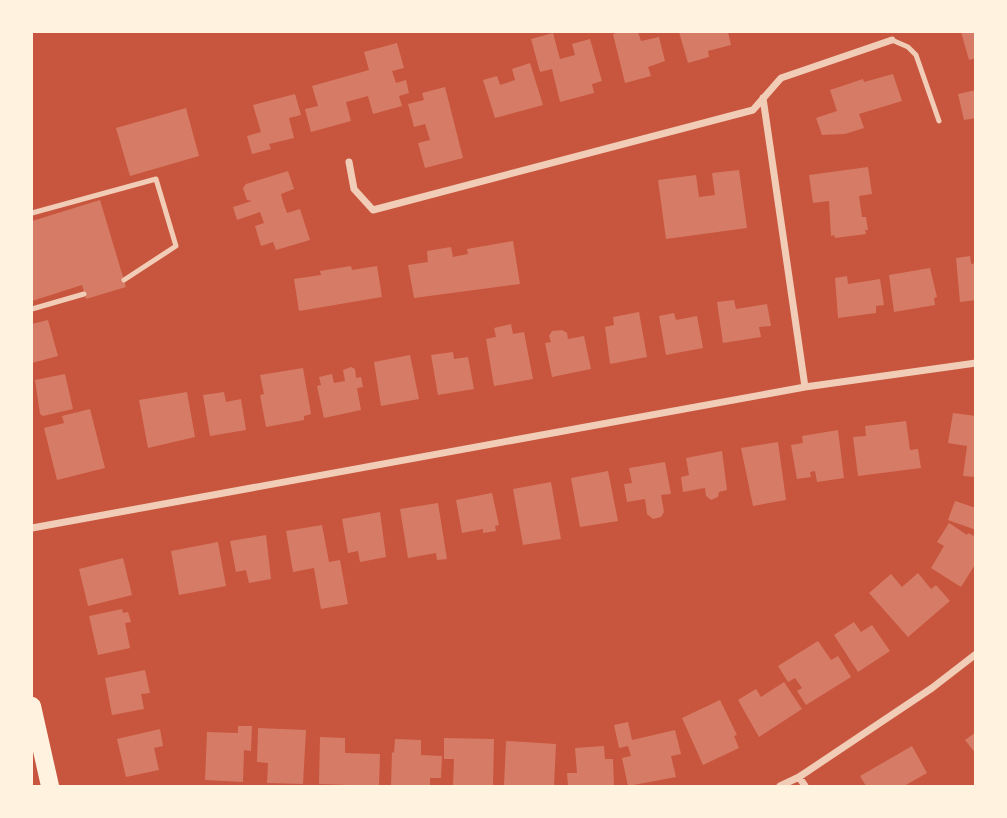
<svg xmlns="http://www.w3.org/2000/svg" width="1007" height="818" viewBox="0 0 1007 818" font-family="Jost,sans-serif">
	<rect width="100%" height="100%" fill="#c8553d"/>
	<path fill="#d67c66" d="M620,32H638L641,41L659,37L665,61L648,67L651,76L625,83L613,34Z
		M679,32H728L731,45L708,51L709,57L688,63Z
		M961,32H976V58L969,60Z
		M553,33L560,59L575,55L572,44L590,39L602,81L592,84L594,93L560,102L552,69L540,72L531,39Z
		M397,43L404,68L392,71L396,83L406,80L409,93L399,96L402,106L373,114L368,96L346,102L351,121L311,132L305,109L318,106L312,86L369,70L364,52Z
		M530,63L543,105L495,118L483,80L497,76L500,85L515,80L512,69Z
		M893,74L902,101L859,114L864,128L845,134L822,135L816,118L837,111L830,90L863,79L864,82Z
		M445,87L463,158L425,168L418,143L430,140L425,124L414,127L408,104L424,100L422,93Z
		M976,90V118L964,120L958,94Z
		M295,94L301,115L289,118L294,138L269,144L271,149L252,154L247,136L261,132L253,105Z
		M186,108L199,156L130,176L116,128Z
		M868,167L872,194L859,196L862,217H866L868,230H865L866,234L835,238L834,235L831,236L829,201L813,203L809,175Z
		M739,170L747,228L666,239L658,180L696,175L699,197L715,195L712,173Z
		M288,171L294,189L281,194L284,205L287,213L300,209L310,240L276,250L273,242L261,246L255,226L264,223L260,212L237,220L233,207L252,201L247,200L243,188L246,184Z
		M100,200L126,287L86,299L82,285L32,301V221Z
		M513,241L520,284L414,298L408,265L428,262L427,251L451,247L453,257L468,254L467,249Z
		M970,256L971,264L976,263V300L960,302L956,258Z
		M351,266L352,270L377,266L382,297L299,311L294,279L321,275L320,271Z
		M930,268L937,297L934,298L935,305L894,312L889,275Z
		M847,276L848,284L880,279L884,305L876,306V313L838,318L835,278Z
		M734,300L736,309L767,304L771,326L759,327L761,337L723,343L717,302Z
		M639,312L647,357L610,364L605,327L614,325L613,317Z
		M674,313L676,320L697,316L703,348L666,355L659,316Z
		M48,320L58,356L32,363V324Z
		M511,324L513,334L524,332L533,379L494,386L486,339L496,337L494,328Z
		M562,330L567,333L568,339L584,336L591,369L552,377L545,343L551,342L549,336L552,331Z
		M453,352L454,359L468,357L474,389L438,395L431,355Z
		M410,355L419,399L381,406L374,362Z
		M351,367L355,369L356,378L361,377L363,387L357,388L361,410L324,418L317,386L321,385L319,377L332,374L334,383L345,381L343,370Z
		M303,368L311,414L304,416V420L266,427L260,395L264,394L260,375Z
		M65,374L73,409L43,416L40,414L35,380Z
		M187,392L195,437L148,448L139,400Z
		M224,392L226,402L241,399L246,430L210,436L203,395Z
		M90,409L105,468L57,480L44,428L64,423L62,416Z
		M953,413L976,416V477L963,476L967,446L948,443Z
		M906,421L910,450L918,449L921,468L858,476L853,437L866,436L865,426Z
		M838,430L844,478L817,482L815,471L810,472L811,477L797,479L791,445L803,443L802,436Z
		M778,442L786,500L753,506L741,448Z
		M722,451L727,490L719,492L718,497L711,500L706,496L705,488L683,492L681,477L689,475L686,458Z
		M665,462L671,494L661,495L664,512L661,517L653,519L647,514L645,499L627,502L624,484L632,483L629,468Z
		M608,471L618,521L580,527L571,478Z
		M551,482L561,539L523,545L513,489Z
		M492,493L499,525L495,526L496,531L483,533V529L462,533L456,500Z
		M955,501L976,508V530L948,520Z
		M438,503L447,559L437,560L436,553L408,558L400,509Z
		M380,512L386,557L360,562L358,551L348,553L342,519Z
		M949,523L967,535L968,533L976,537V563L961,587L931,568L944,546L937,542Z
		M322,525L329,562L340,560L348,604L321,609L314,568L293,572L286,531Z
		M266,535L271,579L249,583L246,570L236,572L230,541Z
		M218,542L226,586L179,595L171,551Z
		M123,558L132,595L88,606L79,569Z
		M918,573L931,589L936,585L950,601L908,637L869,593L891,574L902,587Z
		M122,609L123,613L128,612L131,622L125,623L130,648L98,655L89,616Z
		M854,622L861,632L872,625L890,651L858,672L834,635Z
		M818,641L831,660L838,656L851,677L806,705L797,691L802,688L795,678L788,682L778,666Z
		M145,670L150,693L141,694L144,709L112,715L105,678Z
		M784,682L802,709L759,737L738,700L756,689L761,697Z
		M720,700L737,735L734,736L739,748L703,765L682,718Z
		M628,722L632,740L675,730L681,754L671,756L676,777L628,786L622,758L631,756L628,746L619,748L614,725Z
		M238,726H252L251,751L244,750L243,782L205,780L207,732L238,733Z
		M258,728L306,730L303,784L267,783L268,763L257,762Z
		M160,729L163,746L154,748L159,770L126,777L117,739Z
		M976,732V754L965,740Z
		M320,737L345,738V753L380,754L379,786L319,784Z
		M444,738L494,739L493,786H453L454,759H444Z
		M395,739L421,740V755L442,756L441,778H430V786H391L392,752L394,753Z
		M506,741L556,744L554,786H504Z
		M604,746L605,759H613L614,786H568L567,773H577L575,748Z
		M912,746L927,773L904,786H866L860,776Z"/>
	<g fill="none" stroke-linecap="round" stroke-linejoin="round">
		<path stroke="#f1ccb7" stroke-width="5" d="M892,40L908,47L916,55L939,121
			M32,213L156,179L176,246L124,280
			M32,309L84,294"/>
		<path stroke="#f1ccb7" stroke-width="7" d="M763,98L805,387
			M349,162L354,189L373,210L753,110L781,78L892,40
			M32,528L805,387L976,363
			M799,777L805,786
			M780,786L799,777L932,688L976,654"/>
		<path stroke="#fff3e0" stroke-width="18" d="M32,706L50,786"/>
	</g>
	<rect width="1007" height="818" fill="none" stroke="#fff3e0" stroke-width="66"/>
</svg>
